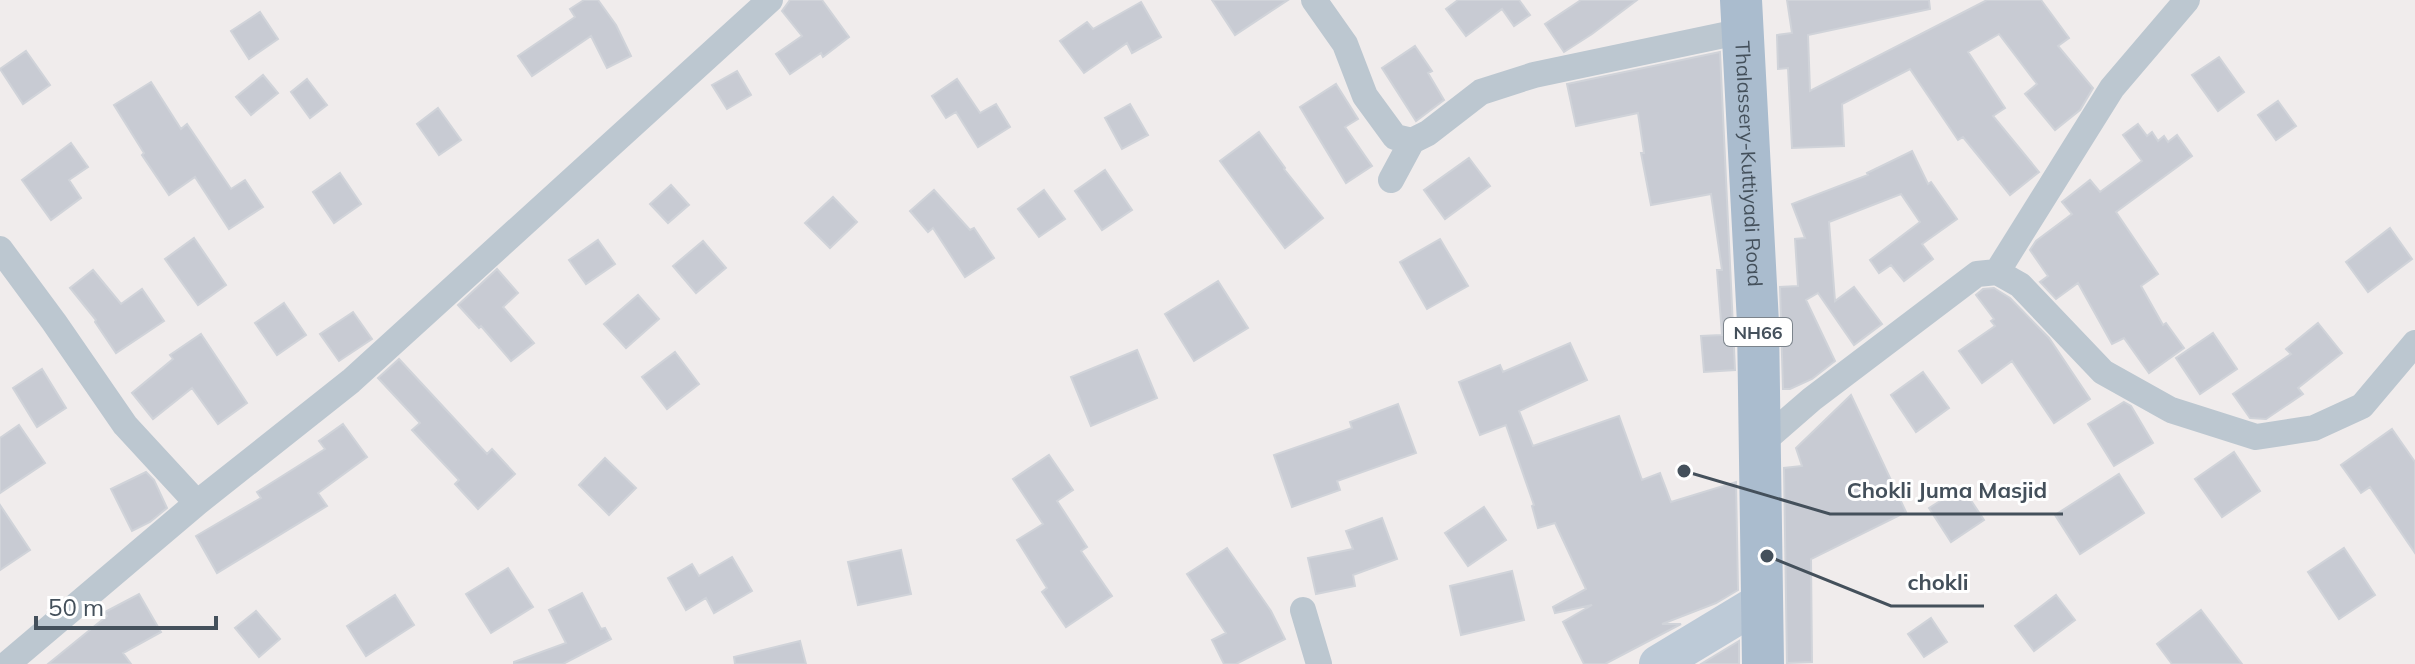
<svg xmlns="http://www.w3.org/2000/svg" width="2415" height="664" viewBox="0 0 2415 664" font-family="Mulish,sans-serif">
	<rect width="100%" height="100%" fill="#f0ecec"/>
	<path fill="#c8cbd3" stroke="#d0d3d9" stroke-width="2" d="M584,0H598L616,25L631,56L607,68L591,36L532,76L518,56L575,17L570,9Z
		M790,0H822L849,37L823,57L821,53L790,74L776,54L802,36L782,11Z
		M1212,0H1288L1235,35Z
		M1458,0H1519L1530,15L1514,26L1502,9L1466,36L1446,9Z
		M1581,0H1637L1592,34L1564,52L1545,24Z
		M1787,0H1929L1930,9L1808,35L1810,91L1987,0H2041L2069,38L2058,46L2093,88L2080,110L2055,130L2025,94L2037,84L1999,34L1968,52L2005,108L1993,116L2039,172L2010,195L1963,137L1958,140L1910,69L1842,104L1844,146L1792,148L1788,68L1778,69L1777,35L1792,33Z
		M1141,2L1161,37L1132,53L1127,43L1084,73L1060,41L1087,22L1093,29Z
		M260,12L278,39L249,59L231,31Z
		M1415,46L1432,71L1428,73L1444,100L1416,121L1382,68Z
		M26,51L50,85L23,104L0,69Z
		M1720,52L1735,370L1704,372L1701,336L1722,335L1717,270H1722L1711,194L1651,205L1641,153H1644L1638,113L1576,126L1567,84Z
		M2219,57L2244,92L2218,111L2192,75Z
		M737,71L751,95L727,109L712,85Z
		M263,75L278,93L251,115L236,97Z
		M307,79L327,105L310,118L291,92Z
		M957,79L980,113L996,104L1010,127L978,147L956,112L946,118L932,96Z
		M151,82L181,129L187,124L231,189L245,180L263,207L229,229L195,177L169,195L142,155L144,153L114,105Z
		M1336,84L1358,119L1345,127L1372,166L1346,183L1300,107Z
		M2278,101L2296,126L2276,140L2258,115Z
		M1130,104L1148,135L1122,149L1105,118Z
		M438,108L461,140L439,155L417,124Z
		M2138,124L2147,136L2152,132L2158,141L2164,136L2168,142L2177,135L2192,156L2116,212L2158,274L2141,286L2163,325L2166,323L2184,348L2149,373L2124,338L2112,344L2078,283L2056,299L2040,282L2048,276L2030,250L2036,241L2072,214L2062,202L2090,180L2100,192L2142,161L2123,135Z
		M1259,132L1285,168L1284,169L1323,218L1285,248L1220,161Z
		M71,143L88,167L69,180L81,198L51,220L22,180Z
		M1912,151L1928,184L1931,182L1957,219L1922,244L1933,259L1904,281L1891,265L1879,273L1870,260L1920,222L1901,194L1829,222L1835,301L1854,287L1882,324L1854,345L1818,293L1806,300L1835,361L1812,379L1790,389H1783L1780,287L1798,286L1795,239L1805,238L1792,204L1868,175L1867,173Z
		M1469,158L1490,186L1445,219L1424,190Z
		M1105,170L1132,210L1102,230L1075,191Z
		M340,173L361,204L334,223L313,192Z
		M671,185L689,205L668,223L650,204Z
		M934,190L970,230L974,228L994,258L965,277L933,228L928,232L910,211Z
		M1044,190L1065,219L1039,237L1018,209Z
		M833,197L857,222L830,248L805,223Z
		M2390,228L2412,259L2368,292L2346,262Z
		M194,238L226,285L198,305L165,259Z
		M1440,239L1468,286L1427,309L1400,262Z
		M598,240L615,264L586,284L569,260Z
		M703,241L726,268L696,293L673,266Z
		M497,269L518,293L503,307L534,343L511,361L481,326L479,328L458,305Z
		M93,270L121,304L142,289L164,321L116,353L95,322L96,320L70,288Z
		M1218,281L1248,328L1194,361L1165,314Z
		M1994,288L2010,298L2049,338L2090,399L2054,423L2012,361L1982,383L1959,351L1995,326L1991,321L1994,319L1976,295L1983,289Z
		M638,295L659,319L626,348L604,324Z
		M284,303L306,335L277,355L255,323Z
		M353,312L372,339L339,361L320,334Z
		M2318,323L2342,353L2298,388L2303,394L2266,419L2250,418L2233,394L2291,354L2286,349Z
		M2213,333L2237,369L2200,394L2176,358Z
		M201,334L247,403L218,424L192,388L153,419L132,393L173,359L170,355Z
		M1570,343L1587,380L1519,411L1533,446L1619,416L1642,480L1660,473L1671,502L1736,482L1738,590L1716,603L1662,624H1681L1605,664H1584L1563,622L1592,605L1555,613L1553,607L1586,589L1555,523L1538,528L1532,506L1534,505L1506,425L1480,435L1459,382L1500,365L1503,372Z
		M1137,350L1157,398L1091,426L1071,377Z
		M675,352L699,384L667,409L642,377Z
		M399,359L487,454L492,449L515,474L478,509L455,484L459,480L412,430L420,423L378,378Z
		M42,369L66,408L37,427L13,388Z
		M1923,372L1949,408L1916,432L1891,395Z
		M1851,395L1906,512L1811,559L1812,662L1787,663L1784,468L1802,466L1796,448Z
		M2124,402L2131,406L2153,443L2114,466L2088,424Z
		M1398,404L1416,453L1337,481L1340,490L1292,507L1274,455L1352,428L1350,422Z
		M343,424L367,457L318,493L327,506L217,573L196,536L261,498L257,492L325,449L319,441Z
		M19,425L45,463L0,493V438Z
		M2392,429L2415,462V553L2370,487L2361,493L2341,465Z
		M2234,452L2260,491L2222,517L2195,479Z
		M1049,455L1073,490L1057,501L1087,547L1081,551L1112,596L1066,627L1042,592L1047,588L1017,540L1043,524L1013,479Z
		M605,458L636,488L609,515L579,485Z
		M146,472L154,480L167,508L150,522L132,531L111,489Z
		M2119,474L2144,513L2080,554L2055,515Z
		M1962,487L1984,520L1951,542L1929,508Z
		M0,505L30,550L0,570Z
		M1484,507L1506,540L1468,566L1445,533Z
		M1382,518L1397,559L1353,575L1355,586L1316,594L1308,558L1353,549L1346,531Z
		M1227,548L1271,611L1285,639L1236,664H1224L1212,640L1226,633L1187,574Z
		M2344,548L2375,595L2339,619L2308,572Z
		M901,550L911,594L858,605L848,562Z
		M732,557L752,591L714,613L706,598L686,610L668,578L692,564L699,576Z
		M508,568L533,607L491,633L466,594Z
		M1512,571L1524,620L1461,635L1450,586Z
		M582,593L601,629L605,628L611,639L563,664H514V662L566,643L549,610Z
		M139,594L161,632L123,653L131,664H48L107,616L105,612Z
		M395,595L414,625L366,656L347,626Z
		M2056,595L2075,620L2034,651L2015,626Z
		M2201,610L2242,664H2172L2157,644Z
		M256,611L280,639L259,657L235,628Z
		M1931,618L1947,642L1924,657L1908,634Z
		M800,641L806,664H735L734,657Z
		M1739,641V664H1701Z"/>
	<g fill="none" stroke-linecap="round" stroke-linejoin="round">
		<path stroke="#bcc7d0" stroke-width="26" d="M1314,0L1345,44L1365,96L1395,137L1412,141L1428,133L1481,92L1534,75L1743,31
			M1391,180L1412,141
			M0,249L54,322L125,425L197,503L7,664
			M1997,272L2112,88L2187,0
			M1759,445L1812,399L1977,274L1997,272L2020,285L2103,372L2171,410L2256,437L2314,428L2362,406L2415,343
			M197,503L351,381L770,0
			M1303,610L1319,664"/>
		<path stroke="#bdcad7" stroke-width="38" d="M1658,664L1764,600"/>
		<path stroke="#aabcce" stroke-width="42" id="s1" d="M1741,0L1758,323L1763,664"/>
	</g>
	<g text-anchor="middle" dominant-baseline="central" stroke-width="6" stroke-linejoin="round" paint-order="stroke">
		<rect fill="#fff" stroke="#7c848c" stroke-width="2" x="1724" y="318" width="68" height="28" rx="6"/>
		<g font-size="18" font-weight="bold" fill="#44505b">
			<text x="1758" y="332">NH66</text>
		</g>
		<g font-size="20" fill="#44505b" stroke="#fff">
			<text stroke="none"><textPath href="#s1" startOffset="164">Thalassery-Kuttiyadi Road</textPath></text>
		</g>
	</g>
	<path fill="none" stroke="#44505b" stroke-width="3" d="M1684 471L1830 514H2063M1767 556L1891 606H1984"/>
	<g fill="#44505b" stroke="#fff" stroke-width="3">
		<circle cx="1684" cy="471" r="8"/>
		<circle cx="1767" cy="556" r="8"/>
	</g>
	<g font-size="22" text-anchor="middle" font-weight="bold" fill="#44505b" stroke="#fff" stroke-width="6" stroke-linejoin="round" paint-order="stroke">
		<text x="1947" y="498">Chokli Juma Masjid</text>
		<text x="1938" y="590">chokli</text>
	</g>
	<path d="M36 616v12h180v-12" fill="none" stroke="#44505b" stroke-width="4"/>
	<text x="48" y="616" font-size="24" fill="#44505b" stroke="#ffffff" stroke-width="6" paint-order="stroke">50 m</text>
</svg>
